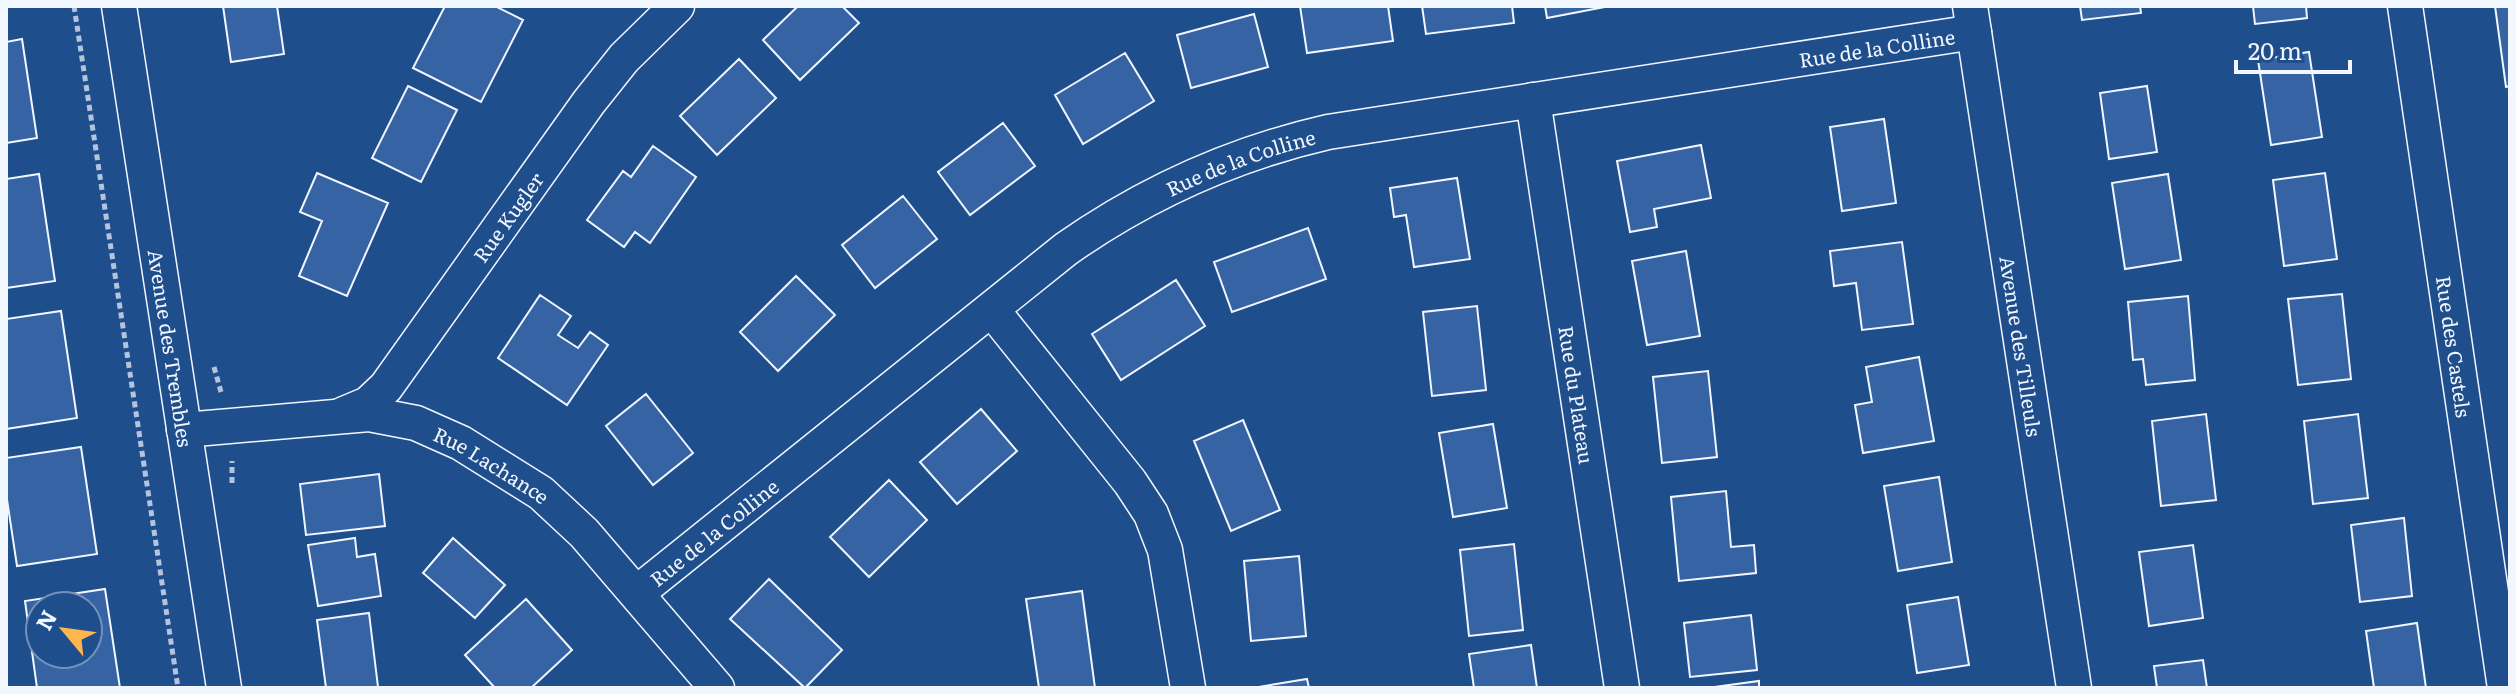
<svg xmlns="http://www.w3.org/2000/svg" width="2516" height="694" viewBox="0 0 2516 694" font-family="Literata,serif">
	<rect width="100%" height="100%" fill="#1f4e8c"/>
	<path fill="#3563a3" stroke="#f2f6ff" stroke-width="2" fill-rule="evenodd" d="M223,6H277L284,54L231,62Z
		M445,6H495L523,20L481,102L413,68Z
		M798,6H842L859,23L800,80L763,40Z
		M1300,6H1388L1393,41L1307,53Z
		M1422,6H1512L1514,23L1426,34Z
		M1545,6H1610L1547,18Z
		M2080,6H2140L2141,13L2082,20Z
		M2253,6H2306L2307,18L2255,24Z
		M2495,6H2510V86L2506,87Z
		M1254,14L1268,67L1191,88L1177,35Z
		M22,39L37,138L6,143V42Z
		M2309,52L2322,137L2271,145L2258,60Z
		M1125,53L1154,101L1083,144L1055,95Z
		M739,59L776,98L717,155L680,116Z
		M408,86L457,110L421,182L372,158Z
		M2147,86L2157,152L2109,159L2100,93Z
		M1884,119L1896,203L1842,211L1830,127Z
		M1003,123L1035,166L970,215L938,172Z
		M1701,145L1711,198L1654,209L1657,227L1630,232L1617,161Z
		M653,146L696,177L650,243L635,232L624,247L587,220L623,171L631,177Z
		M317,173L388,203L347,296L299,276L322,221L300,212Z
		M2325,173L2337,259L2284,266L2273,180Z
		M39,174L55,281L6,288V179Z
		M2168,174L2181,260L2125,269L2112,183Z
		M1457,178L1470,259L1414,267L1406,215L1394,217L1390,188Z
		M903,196L937,239L875,288L842,245Z
		M1308,228L1326,279L1232,312L1214,262Z
		M1902,242L1913,324L1862,330L1856,283L1834,286L1830,251Z
		M1686,251L1700,336L1647,345L1632,261Z
		M796,276L835,315L778,371L740,332Z
		M1176,280L1205,326L1121,380L1092,334Z
		M2342,294L2351,379L2298,385L2288,299Z
		M540,295L571,316L558,335L578,348L590,332L608,345L567,405L498,358Z
		M2188,296L2195,380L2146,385L2143,359L2133,360L2128,302Z
		M1477,306L1486,390L1432,396L1423,312Z
		M61,311L77,418L6,429V319Z
		M1919,357L1934,441L1863,453L1855,405L1872,402L1866,367Z
		M1708,371L1717,457L1662,463L1653,377Z
		M646,394L693,453L653,485L606,426Z
		M981,409L1017,451L957,504L920,462Z
		M2206,414L2216,500L2161,506L2152,421Z
		M2358,414L2368,498L2313,504L2304,421Z
		M1243,420L1280,510L1231,531L1194,441Z
		M1493,424L1507,508L1453,517L1439,433Z
		M81,447L97,554L17,566L6,493V458Z
		M379,474L385,526L306,535L300,484Z
		M1939,477L1952,562L1898,571L1884,486Z
		M889,480L927,520L869,577L830,537Z
		M1726,491L1731,547L1754,545L1756,573L1679,581L1671,497Z
		M2404,518L2412,596L2360,602L2351,525Z
		M355,538L357,557L375,554L381,596L318,606L308,545Z
		M453,538L505,585L475,618L423,573Z
		M1514,544L1523,630L1469,636L1460,550Z
		M2193,545L2203,618L2149,626L2139,552Z
		M1299,556L1306,636L1251,641L1244,561Z
		M769,579L842,650L805,688L730,619Z
		M105,589L120,688H37L25,601ZM40,606H88V654H40Z
		M1082,591L1095,688H1039L1026,599Z
		M1958,597L1969,665L1917,673L1907,605Z
		M526,599L572,650L531,688H495L465,655Z
		M369,613L378,687L326,688L317,620Z
		M1751,615L1757,670L1690,677L1684,623Z
		M2417,623L2426,688H2374L2366,631Z
		M1531,645L1537,688H1474L1469,654Z
		M2203,660L2207,688H2157L2154,666Z
		M1307,679L1309,688H1258V687Z
		M1759,681V688H1707Z"/>
	<g fill="none" stroke-linecap="round" stroke-linejoin="round">
		<g stroke="#f2f6ff" stroke-width="37">
			<g id="minor">
				<path id="s1" d="M119,6L224,688"/>
				<path id="s2" d="M1970,6L2074,688"/>
				<path id="s3" d="M2405,6L2505,688"/>
				<path id="s4" d="M1533,100L1622,688"/>
				<path d="M992,310L1130,482L1151,514L1165,550L1188,688"/>
				<path id="s5" d="M344,414L368,404L386,387L589,102L624,58L677,6"/>
				<path id="s6" d="M184,430L369,414L416,423L461,443L541,493L584,533L717,688"/>
				<path id="s7" d="M637,593L1066,249C1146,193 1232,154 1328,132L1974,32"/>
			</g>
		</g>
		<path stroke="#b3c4dc" stroke-width="5" stroke-dasharray="6 4" stroke-linecap="butt" d="M74,6L178,688
			M214,367L221,392
			M232,483V461"/>
		<use href="#minor" stroke="#1f4e8c" stroke-width="34"/>
	</g>
	<g text-anchor="middle" dominant-baseline="central" stroke-width="6" stroke-linejoin="round" paint-order="stroke">
		<g font-size="20" fill="#f2f6ff" stroke="#1f4e8c">
			<text stroke="none"><textPath href="#s7" startOffset="1394">Rue de la Colline</textPath></text>
			<text stroke="none"><textPath href="#s7" startOffset="746">Rue de la Colline</textPath></text>
			<text stroke="none"><textPath href="#s5" startOffset="260">Rue Kugler</textPath></text>
			<text stroke="none"><textPath href="#s1" startOffset="346">Avenue des Trembles</textPath></text>
			<text stroke="none"><textPath href="#s2" startOffset="344">Avenue des Tilleuls</textPath></text>
			<text stroke="none"><textPath href="#s3" startOffset="344">Rue des Castels</textPath></text>
			<text stroke="none"><textPath href="#s4" startOffset="298">Rue du Plateau</textPath></text>
			<text stroke="none"><textPath href="#s6" startOffset="320">Rue Lachance</textPath></text>
			<text stroke="none"><textPath href="#s7" startOffset="98">Rue de la Colline</textPath></text>
		</g>
	</g>
	<rect width="2516" height="694" fill="none" stroke="#f2f6ff" stroke-width="16"/>
	<g transform="translate(64 630) rotate(299)"><circle r="38" fill="#1f4e8c" stroke="#7391ba" stroke-width="2"/>
	<path d="M0-6L14 30L0 20L-14 30Z" fill="#ffb74d"/>
	<text y="-12" font-size="22" font-weight="bold" text-anchor="middle" fill="#f2f6ff">N</text>
	</g>
	<path d="M2236 60v12h114v-12" fill="none" stroke="#f2f6ff" stroke-width="4"/>
	<text x="2248" y="60" font-size="24" fill="#f2f6ff" stroke="#1f4e8c" stroke-width="6" paint-order="stroke">20 m</text>
</svg>
